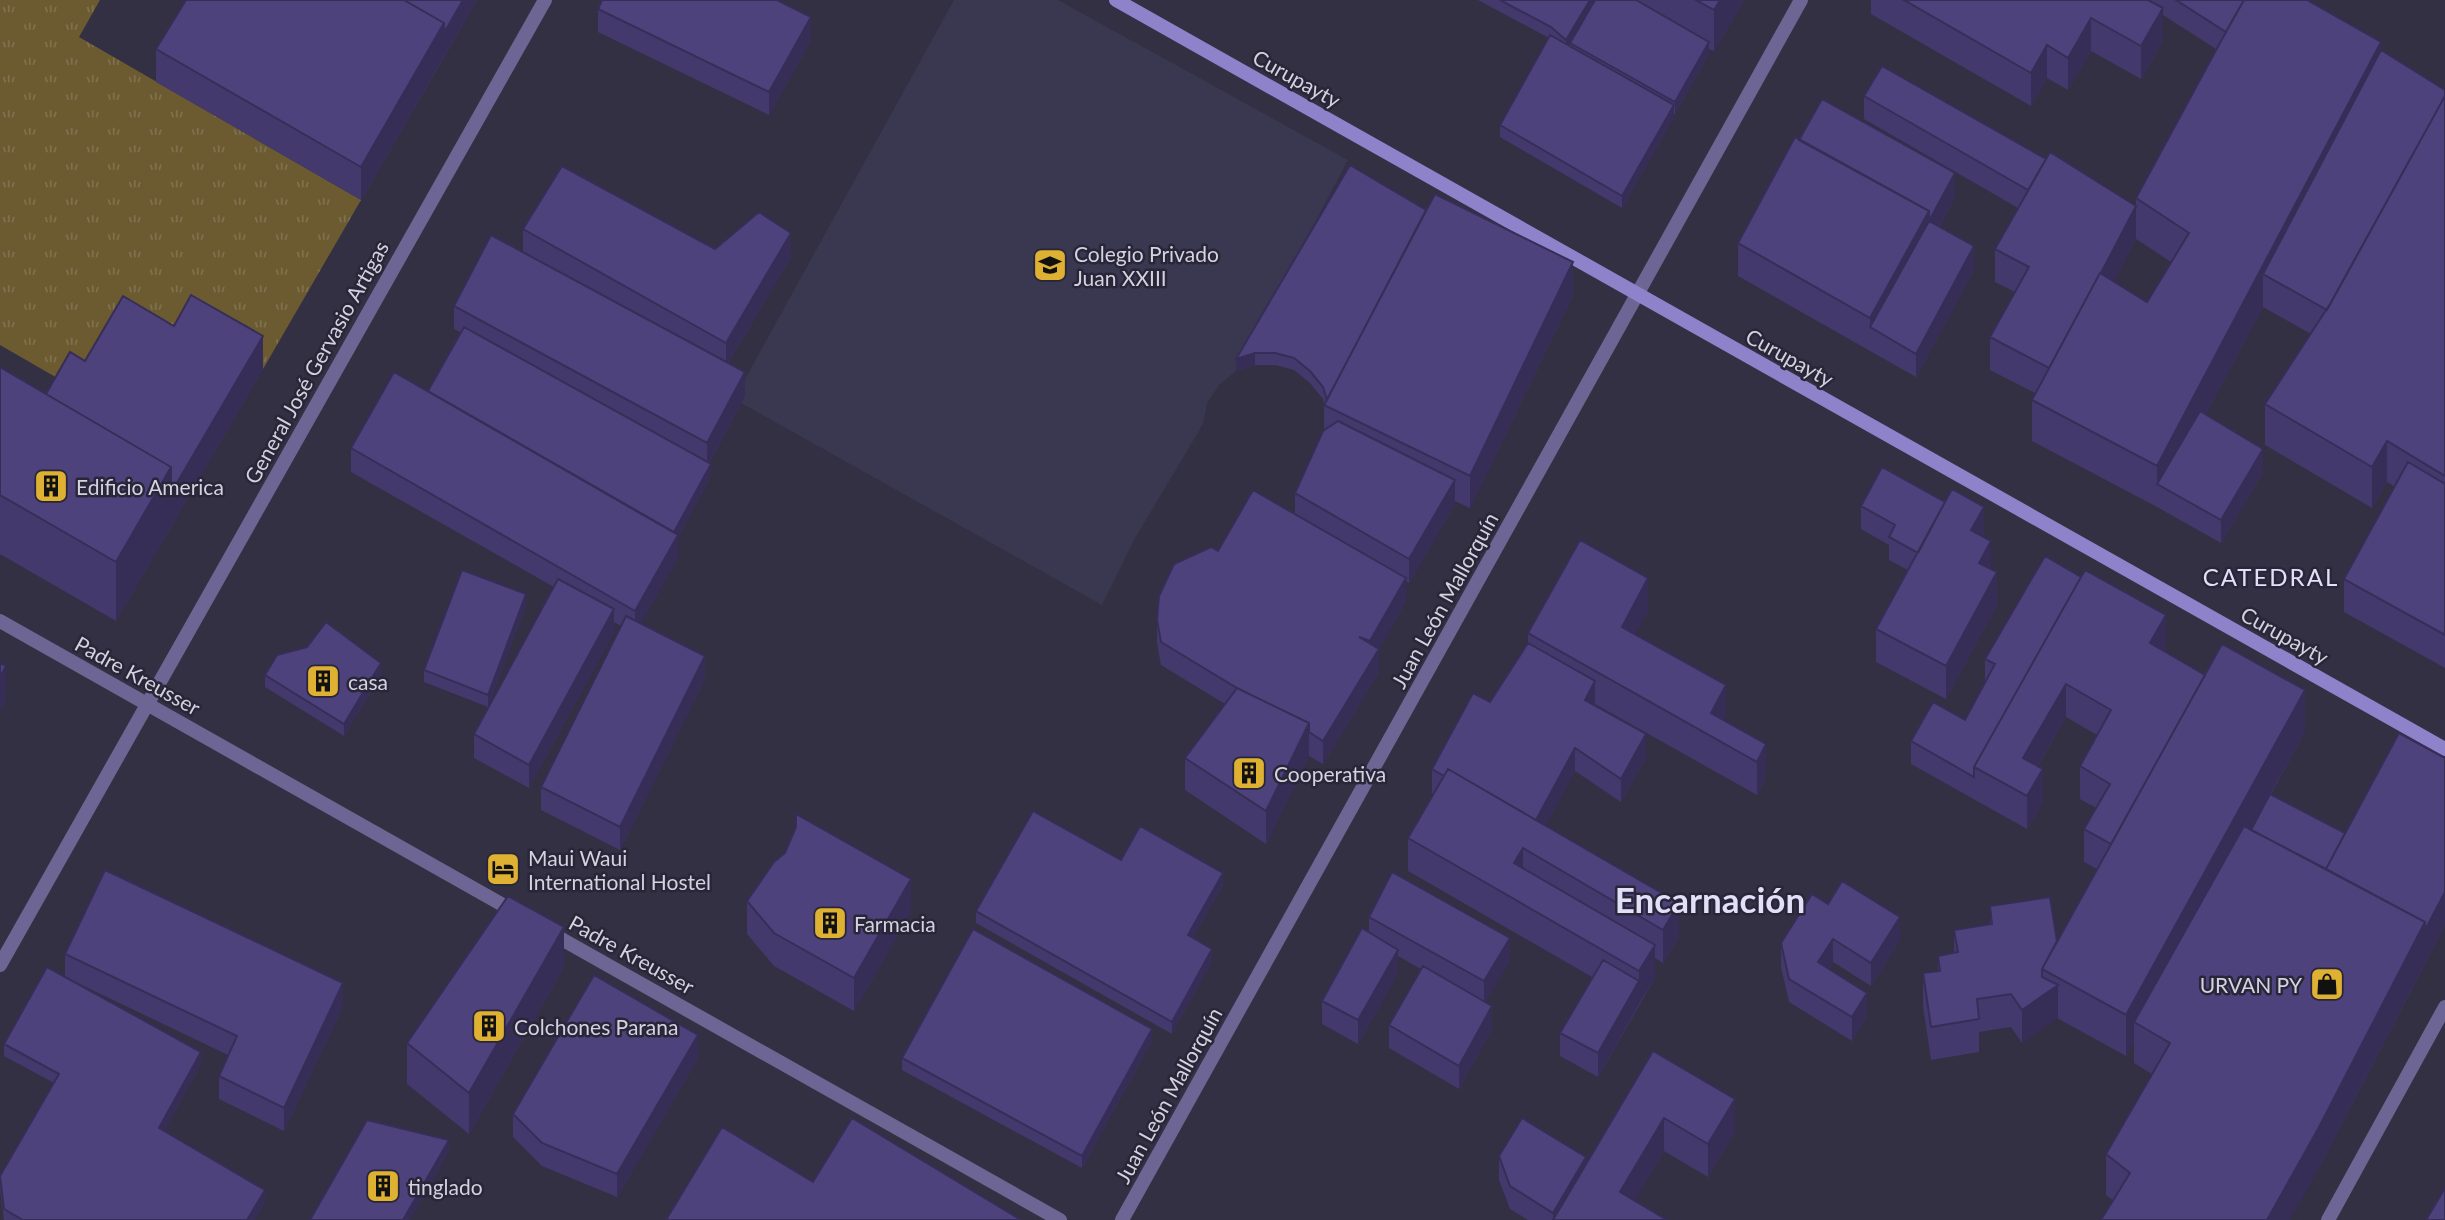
<svg xmlns="http://www.w3.org/2000/svg" width="2445" height="1220" viewBox="0 0 2445 1220" font-family="Lato,sans-serif">
	<defs>
		<pattern id="grass-tufts" width="24" height="20" patternUnits="userSpaceOnUse" patternTransform="scale(1.75)"><rect width="24" height="20" fill="#6c5a31"/><path d="M3 7l-1-3M5 7V3M7 7l1-3M15 17l-1-3M17 17v-4M19 17l1-3" fill="none" stroke="#80714e"/></pattern>
	</defs>
	<rect width="100%" height="100%" fill="#333043"/>
	<path fill="#3a3750" d="M954,0H1058L1348,160L1236,371L1219,385L1207,403L1203,424L1134,540L1102,605L734,399Z"/>
	<path fill="url(#grass-tufts)" d="M0,0H100L79,37L361,200L263,369L191,328L85,394L0,345Z"/>
	<g fill="none" stroke-linecap="round" stroke-linejoin="round">
		<path stroke="#6d6694" stroke-width="14" d="M0,621L517,913
			M549,932L1060,1220
			M0,965L545,0
			M1122,1220L1801,0
			M2328,1220L2445,1007"/>
		<path stroke="#8e82ca" stroke-width="14" d="M1116,0L2445,749"/>
	</g>
	<path fill="#43396c" fill-rule="evenodd" d="M186,0H477L361,200L156,82V49Z
		M1478,0H1744L1714,51L1709,49V54L1675,114H1674V117L1622,208L1500,137V125L1549,38Z
		M1871,0H2307L2381,50L2445,90V668L2344,612V579L2395,487L2387,482L2372,508L2265,445V404L2311,334L2263,307L2206,414L2263,472L2221,543L2157,507L2032,441V400L2035,393L1990,370V337L2015,292L1995,282V249L2018,208L1864,119V96L2046,159L2136,206V198L2216,49L2163,15V41L2141,79L2091,51L2068,90L2047,78L2031,106L1871,14ZM2136,239L2171,262L2147,302L2114,281Z
		M598,9L811,40L769,115L598,32Z
		M1799,140L1955,197L1939,227L1974,270L1916,377L1738,276V243Z
		M1426,210L1573,295L1470,508L1455,501V504L1409,583L1406,581V601L1379,649V672L1323,764L1309,756L1266,844L1185,790V758L1225,704L1161,665L1157,643V620L1218,551L1295,514V493L1324,431V405L1323,399L1310,383L1294,370L1275,365H1255L1236,371V359Z
		M523,229L791,257L728,363L745,396L709,463L711,476L678,537V558L640,624L705,679L620,850L541,810V787L621,626L614,622V632L529,788L474,758V734L554,587L351,472V448L428,391L460,332L454,329V306L523,252Z
		M174,326L263,369L116,621L0,554V367L46,394L85,361Z
		M1861,506L1984,537L1991,569L1997,605L1946,699L1876,662V629L1908,570L1889,560V545L1861,529Z
		M526,606L488,707L424,682V670Z
		M1648,611L1635,634L1726,718L1724,720L1766,744V777L1757,795L1595,704V706L1646,758L1621,802L1575,771L1545,826L1679,936L1663,963L1655,958V978L1598,1077L1560,1056V1033L1592,977L1408,871V838L1434,794L1432,793V769L1490,702L1528,643V633Z
		M2166,648L2164,651L2305,731L2271,794L2445,925L2318,1170L2113,1200L2106,1195V1154L2152,1074L2134,1063V1041L2126,1056L2057,1018L2022,1043L2011,1027L1979,1032V1052L1931,1060L1923,1006V973L1938,971V956L1954,953V930L1990,924V906L2057,941L2097,869L2084,862V829L2096,808L2080,799V766L2097,735L2066,717L2038,766L2043,802L2027,829L1911,764V741L1965,720L1985,682V659Z
		M265,675H381L344,736L265,687Z
		M1121,860L1223,885L1193,938L1212,961L1172,1034L976,923V911Z
		M747,901L911,912L854,1011L774,966L747,934Z
		M1828,904L1900,940L1871,986L1833,962L1829,969L1867,1016L1852,1041L1789,1002L1781,967V943Z
		M1369,917L1510,961L1485,1002L1492,1029L1459,1089L1389,1048V1025L1421,969L1398,956V973L1358,1044L1322,1024V1001L1369,932Z
		M65,954L343,1006L284,1131L219,1099V1076L228,1055L65,977Z
		M564,967L469,1134L407,1084V1043Z
		M1152,1041L1082,1168L902,1070V1058Z
		M4,1044L201,1064L164,1131L265,1202L254,1220H4L0,1188V1176L54,1083L4,1056Z
		M1653,1051L1735,1132L1708,1177L1664,1151L1634,1201L1667,1220H1528L1510,1209L1499,1180V1156L1586,1163Z
		M698,1058L617,1197L542,1166L513,1137V1114Z"/>
	<path fill="#372e58" d="M463,0H477L444,56V33Z
		M1590,0H1597L1570,43V46L1566,52V40Z
		M1720,0H1744L1714,51V10Z
		M2163,8V41L2141,79V46Z
		M811,17V40L769,115V92Z
		M2091,18V51L2068,90V58Z
		M444,23V56L361,200V167Z
		M1709,42V54L1675,114V102Z
		M2381,42V83L2263,274V307L2166,489L2157,484V466Z
		M2047,45V78L2031,106V73Z
		M1674,105V117L1622,208V196Z
		M1955,173V197L1929,244V221Z
		M2136,206V239L2052,402V369Z
		M1929,211V244L1870,327V318Z
		M791,233V257L726,366V343Z
		M1974,246V270L1916,377V354Z
		M1573,262V295L1470,508V476Z
		M263,336V369L116,621V562L171,467Z
		M1255,353V365L1236,371V359Z
		M745,372V396L707,466V443Z
		M2387,441V482L2372,508V467Z
		M2263,449V472L2221,543V520Z
		M711,464V476L678,537V558L635,634V611L674,533Z
		M1455,480V504L1409,583V559Z
		M1984,507V540L1971,530Z
		M1991,541V574L1979,563Z
		M1997,572V605L1946,699V666Z
		M1406,578V601L1379,649V672L1323,764V741L1370,664V641Z
		M1648,578V611L1622,660V627Z
		M526,594V606L488,707V695Z
		M614,609V632L529,788V765Z
		M2166,615V648L2150,676V643Z
		M705,656V679L620,850V827Z
		M381,663V675L344,736V724Z
		M6,666V699L0,710V677Z
		M1595,681V704L1585,723V700Z
		M2066,684V717L2023,791V758Z
		M1726,685V718L1715,738L1711,713Z
		M2305,690V731L2142,1026L2134,1022V1041L2126,1056V1015Z
		M1309,723V756L1266,844V811Z
		M1646,734V758L1621,802V779Z
		M1766,744V777L1757,795V762Z
		M1575,748V771L1533,849V826Z
		M2043,769V802L2027,829V796Z
		M1523,848V881L1514,863Z
		M1223,873V885L1188,947V935Z
		M911,879V912L854,1011V978Z
		M2445,892V925L2425,963V930Z
		M1679,903V936L1663,963V930Z
		M1900,917V940L1871,986V963Z
		M2425,922V963L2318,1170L2290,1220H2267Z
		M564,927V967L469,1134V1093Z
		M1510,938V961L1484,1005V981Z
		M1833,939V962L1818,986V962Z
		M1655,945V978L1639,1004V971Z
		M1212,949V961L1172,1034V1022Z
		M1398,950V973L1358,1044V1020Z
		M1639,981V1004L1598,1077V1053Z
		M343,983V1006L284,1131V1108Z
		M2058,985V1018L2022,1043V1010Z
		M1867,993V1016L1852,1041V1017Z
		M1492,1006V1029L1459,1089V1066Z
		M1152,1029V1041L1082,1168V1156Z
		M698,1035V1058L617,1197V1174Z
		M201,1052V1064L159,1140V1128Z
		M1735,1099V1132L1708,1177V1144Z
		M1664,1118V1151L1623,1220L1620,1192Z
		M449,1140V1152L410,1220H403Z
		M1586,1157V1180L1553,1220V1213Z
		M265,1190V1202L254,1220H247Z"/>
	<path fill="#4e427d" stroke="#372e58" stroke-width="2" d="M186,0H404L444,23L361,167L156,49Z
		M404,0H463L444,33V23Z
		M602,0H777L811,17L769,92L598,9Z
		M1500,0H1590L1566,40L1551,27Z
		M1595,0H1636L1709,42L1675,102L1570,43Z
		M1696,0H1720L1714,10Z
		M1904,0H2148L2163,8L2141,46L2091,18L2068,58L2047,45L2031,73Z
		M2176,0H2244L2226,32Z
		M2244,0H2307L2381,42L2157,466L2032,400L2100,273L2147,302L2189,233L2136,198L2233,19Z
		M1550,35L1674,105L1622,196L1500,125Z
		M2381,50L2445,90V96L2327,310L2263,274Z
		M1882,66L2046,159L2028,190L1864,96Z
		M2445,96V476L2387,441L2372,467L2265,404L2330,304Z
		M1822,99L1955,173L1929,221V211L1799,140Z
		M1795,137L1929,211L1870,318L1738,243Z
		M2050,152L2136,206L2101,273H2100L2049,368L1990,337L2029,267L1995,249Z
		M1350,165L1426,210L1327,400L1323,387L1310,371L1294,358L1275,353H1255L1236,359Z
		M562,166L715,249L759,212L791,233L726,343L523,229Z
		M1435,194L1573,262L1470,476L1324,405Z
		M1929,221L1974,246L1916,354L1870,327Z
		M491,235L745,372L707,443L454,306Z
		M191,295L263,336L171,493V467L46,394L70,352L85,361L123,296L174,326Z
		M464,327L711,464L674,532L428,391Z
		M0,367L171,467L116,562L0,495Z
		M394,372L678,535L635,611L351,448Z
		M2200,411L2263,449L2221,520L2157,484Z
		M1338,421L1455,480L1409,559L1295,493L1323,431Z
		M2408,462L2445,484V635L2344,579Z
		M1882,467L1945,502L1918,553L1889,537L1895,525L1861,506Z
		M1952,489L1984,507L1971,530L1991,541L1979,563L1997,572L1946,666L1876,629Z
		M1253,490L1406,578L1370,641L1359,637L1379,649L1323,741L1309,732V723L1237,688L1161,642L1157,620L1159,596L1174,564L1211,547L1218,551Z
		M1580,540L1648,578L1622,627L1726,685L1711,713L1766,744L1757,762L1528,633Z
		M2045,556L2081,577L1974,767V777L1911,741L1933,702L1965,720L1995,664L1985,659Z
		M462,570L526,594L488,695L424,670Z
		M2085,570L2166,615L2150,643L2205,675L2111,844L2084,829L2110,784L2080,766L2111,710L2066,684L2023,758L2043,769L2027,796L1974,767Z
		M558,579L614,609L529,765L474,734Z
		M626,616L705,656L620,827L541,787Z
		M326,622L381,663L344,724L265,675L277,655L307,647Z
		M1528,643L1595,681L1585,700L1646,734L1621,779L1575,748L1536,820L1448,769L1444,776L1432,769L1473,693L1490,702Z
		M2222,644L2305,690L2126,1015L2042,969Z
		M0,663L6,666L0,677Z
		M1237,688L1309,723L1266,811L1185,758Z
		M2399,733L2445,758V892L2425,930V922L2326,869Z
		M1448,769L1679,903L1663,930L1523,848L1514,863L1655,945L1639,971L1408,838Z
		M2270,794L2345,833L2326,869L2251,830Z
		M1033,811L1121,860L1140,826L1223,873L1188,935L1212,949L1172,1022L976,911Z
		M796,814L911,879L854,978L774,933L747,901L774,862L785,853L796,827Z
		M2244,826L2425,922L2318,1129L2267,1220H2101L2130,1173L2106,1154L2170,1043L2134,1022Z
		M105,870L343,983L284,1108L219,1076L237,1036L65,954Z
		M1392,872L1510,938L1484,981L1369,917Z
		M1842,881L1900,917L1871,963L1833,939L1818,962L1867,993L1852,1017L1789,979L1781,943L1812,894L1828,904Z
		M508,896L564,927L469,1093L407,1043Z
		M2050,897L2057,941L2042,969V977L2058,985L2022,1010L2011,994L1977,999L1979,1019L1931,1027L1923,973L1940,971L1938,956L1958,952L1954,930L1992,924L1990,906Z
		M1362,928L1398,950L1358,1020L1322,1001Z
		M973,929L1152,1029L1082,1156L902,1058Z
		M1603,960L1639,981L1598,1053L1560,1033Z
		M1423,966L1492,1006L1459,1066L1389,1025Z
		M47,967L201,1052L159,1128L265,1190L247,1220H23L4,1209L0,1176L59,1074L4,1044Z
		M594,975L698,1035L617,1174L542,1143L513,1114Z
		M1653,1051L1735,1099L1708,1144L1664,1118L1620,1192L1667,1220H1553Z
		M852,1118L1021,1220H666L722,1127L813,1182Z
		M1522,1118L1586,1157L1553,1213L1510,1186L1499,1156Z
		M367,1120L449,1140L403,1220H310Z
		M2445,1188V1220H2426Z"/>
	<defs>
		<g id="school-square" transform="scale(1.75)"><rect x="-9" y="-9" width="18" height="18" rx="4" fill="#deb133" stroke="#292639"/><path d="M0-5L7-2L0 1L-7-2ZM-4 1L0 2.5L4 1V4Q0 6-4 4Z" fill="#111"/></g>
		<g id="building-square" transform="scale(1.75)"><rect x="-9" y="-9" width="18" height="18" rx="4" fill="#deb133" stroke="#292639"/><path d="M-4-6H4V6H1V3H-1V6H-4ZM-2.5-4.3h1.7v1.8h-1.7ZM.8-4.3h1.7v1.8H.8ZM-2.5-1h1.7V.8h-1.7ZM.8-1h1.7V.8H.8Z" fill="#111"/></g>
		<g id="hotel-square" transform="scale(1.75)"><rect x="-9" y="-9" width="18" height="18" rx="4" fill="#deb133" stroke="#292639"/><path d="M-6-4.5h1.5V1H6V5H4.5V3h-9V5H-6ZM-4 0a1.8 1.8 0 1 1 3.6 0ZM.5 0V-2.5h3Q6-2.5 6 0Z" fill="#111"/></g>
		<g id="shop-square" transform="scale(1.75)"><rect x="-9" y="-9" width="18" height="18" rx="4" fill="#deb133" stroke="#292639"/><path d="M-5-2.5h2.3a2.7 3.5 0 0 1 5.4 0H5L5.5 6h-11ZM-1.5-2.5h3a1.5 2.3 0 0 0-3 0Z" fill="#111"/></g>
	</defs>
	<g fill-rule="evenodd">
		<use href="#school-square" x="1050" y="265"/>
		<use href="#building-square" x="51" y="486"/>
		<use href="#building-square" x="323" y="681"/>
		<use href="#building-square" x="1249" y="773"/>
		<use href="#hotel-square" x="503" y="869"/>
		<use href="#building-square" x="830" y="923"/>
		<use href="#shop-square" x="2327" y="984"/>
		<use href="#building-square" x="489" y="1026"/>
		<use href="#building-square" x="383" y="1186"/>
	</g>
	<g text-anchor="middle" dominant-baseline="central" stroke-width="5" stroke-linejoin="round" paint-order="stroke">
		<g font-size="21" fill="#d3d2de" stroke="#292639">
			<text transform="translate(1297 78) rotate(29)">Curupayty</text>
			<text transform="translate(1790 357) rotate(29)">Curupayty</text>
			<text transform="translate(316 362) rotate(-61)">General José Gervasio Artigas</text>
			<text transform="translate(1444 600) rotate(-61)">Juan León Mallorquín</text>
			<text transform="translate(2285 635) rotate(29)">Curupayty</text>
			<text transform="translate(138 675) rotate(29)">Padre Kreusser</text>
			<text transform="translate(632 954) rotate(29)">Padre Kreusser</text>
			<text transform="translate(1168 1095) rotate(-61)">Juan León Mallorquín</text>
		</g>
		<g font-size="21" fill="#d3d2de" stroke="#292639" text-anchor="start">
			<text x="1074" y="253">Colegio Privado<tspan x="1074" dy="24">Juan XXIII</tspan></text>
			<text x="76" y="486">Edificio America</text>
			<text x="348" y="681">casa</text>
			<text x="1274" y="773">Cooperativa</text>
			<text x="528" y="857">Maui Waui<tspan x="528" dy="24">International Hostel</tspan></text>
			<text x="854" y="923">Farmacia</text>
			<text x="2302" y="984" text-anchor="end">URVAN PY</text>
			<text x="514" y="1026">Colchones Parana</text>
			<text x="408" y="1186">tinglado</text>
		</g>
		<g font-size="24" letter-spacing="2" fill="#e2dff8" stroke="#292639">
			<text x="2271" y="576">CATEDRAL</text>
		</g>
		<g font-size="35" font-weight="bold" fill="#e2dff8" stroke="#292639">
			<text x="1710" y="899">Encarnación</text>
		</g>
	</g>
</svg>
